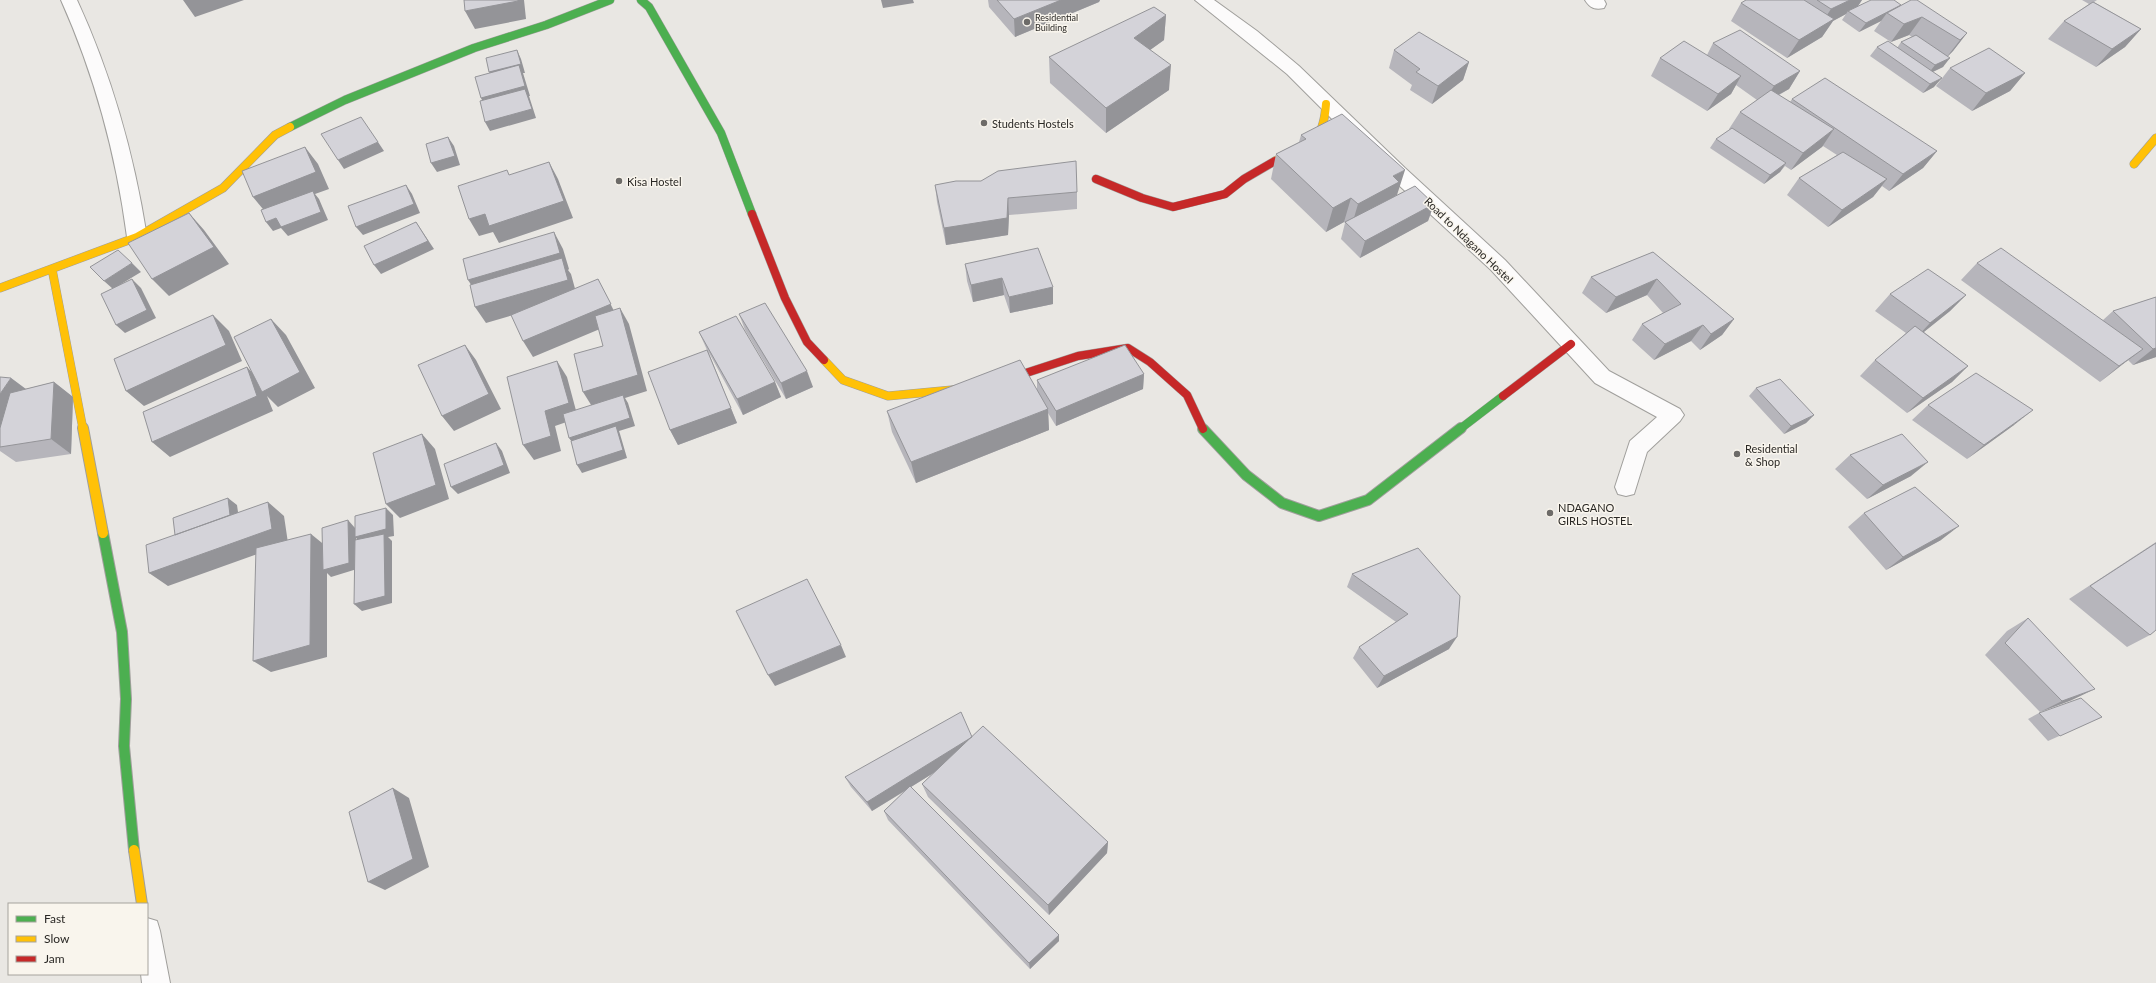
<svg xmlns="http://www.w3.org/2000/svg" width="2156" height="983" viewBox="0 0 2156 983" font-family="Lato,sans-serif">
	<rect width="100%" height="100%" fill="#e9e7e3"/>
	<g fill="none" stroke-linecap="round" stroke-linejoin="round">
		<g stroke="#a09f9c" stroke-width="2">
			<path id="street" d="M61,0H77C112,76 134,154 147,237L144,242L137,244L130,242L127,237C116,154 95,76 61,0Z
				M1195,0H1214L1257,31L1299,66L1405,168L1505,260L1609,371L1680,409L1684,415L1680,421L1647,452L1634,494L1626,496L1618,494L1615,487L1630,441L1657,417L1595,383L1491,270L1391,178L1287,74Z
				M1585,0H1604L1606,4L1604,8C1595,10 1590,8 1585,0Z
				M147,918L157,921L160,931L170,983H142L141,974H147Z"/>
		</g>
		<g stroke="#a09f9c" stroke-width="9">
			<path id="fast-far1" d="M641,0L649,7L721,133L752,214
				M290,127L345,100L474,48L546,25L610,0
				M1460,429L1503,396"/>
		</g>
		<g stroke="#a09f9c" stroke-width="12">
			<path id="fast" d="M1203,429L1246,475L1282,503L1319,516L1368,500L1461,428
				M103,533L122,632L126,699L124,746L134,850"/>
		</g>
		<g stroke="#a09f9c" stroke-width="9">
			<path id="slow-far1" d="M1275,161C1308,143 1323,147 1326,104
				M2134,164L2156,138
				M52,269L83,429
				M0,288L137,237L223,188L275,135L290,127
				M824,360L843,380L888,396L983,387"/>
		</g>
		<g stroke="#a09f9c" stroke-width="12">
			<path id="slow" d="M83,428L103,533
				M134,850L142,904"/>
		</g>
		<g stroke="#a09f9c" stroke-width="9">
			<path id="jam" d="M1096,179L1142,198L1173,207L1225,194L1244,179L1275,161
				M752,214L785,298L807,342L824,360
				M983,387L1078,356L1128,348L1150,362L1187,395L1203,429
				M1503,396L1571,344"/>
		</g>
		<use href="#street" fill="#fcfbfb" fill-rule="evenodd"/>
		<use href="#fast-far1" stroke="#4caf50" stroke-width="8"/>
		<use href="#fast" stroke="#4caf50" stroke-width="10"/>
		<use href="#slow-far1" stroke="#ffc107" stroke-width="8"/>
		<use href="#slow" stroke="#ffc107" stroke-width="10"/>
		<use href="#jam" stroke="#c62828" stroke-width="8"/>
	</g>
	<path fill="#b6b5bb" d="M988,0H1100L1099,2L1015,37L989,7Z
		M1746,0H1862L1858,6L1901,5L1967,33L1953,51L1948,56L1943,67L1933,72L1934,87L1923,93L1870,56L1877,47L1897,48L1901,42L1912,37L1909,35L1891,42L1874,31L1881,21L1859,32L1842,20L1846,14L1833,21L1822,37L1787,58L1731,21L1741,3Z
		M2082,0H2097L2094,2L2141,29L2125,47L2096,67L2048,39L2064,21L2089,4Z
		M1166,15L1164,40L1150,50L1169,90L1106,133L1050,83L1049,57Z
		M1713,43L1800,71L1789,89L1779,95L1790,102L1792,99L1937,151L1923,168L1889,191L1882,186L1873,197L1828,227L1787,195L1799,178L1837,155L1823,146L1791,170L1785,166L1780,172L1764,184L1710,148L1716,139L1730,130L1729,129L1740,112L1757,100L1736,85L1731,94L1707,111L1651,76L1660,58L1707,55Z
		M1394,50L1469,62L1463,80L1432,104L1410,90L1412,85L1389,68Z
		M1950,68L2025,73L2010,91L1972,111L1936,86Z
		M1301,135L1397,195L1395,196L1394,197L1434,204L1428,221L1360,258L1341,239L1345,223L1344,222L1326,232L1271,179L1276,154L1299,142Z
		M935,185L1077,192V209L1009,215L1008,235L946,245L937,202Z
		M1653,252L1734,319L1722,335L1700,350L1691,341L1654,360L1632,340L1642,324L1663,313L1647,295L1606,313L1582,293L1591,277Z
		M1977,263L2103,320L2113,311L2156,297V357L2133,365L2128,360L2100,382L1961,280Z
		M965,264L1053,287V304L1010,313L1004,295L973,302L967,281Z
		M1890,294L1966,295L1950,311L1924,332L1968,366L1952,382L1907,413L1860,376L1875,360L1906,333L1875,311Z
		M739,314L813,387L786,399L745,330Z
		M699,332L775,382L781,397L743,415L708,351L737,423L678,445L670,430L707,350Z
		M1144,374L1143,389L1056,426L1048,413L1049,430L916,483L892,432L887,411L1037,390V380Z
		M11,378L26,389L54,382L73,397L71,454L16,462L0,451V447Z
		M1756,388L1814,415L1806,423L1784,434L1749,396Z
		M1928,405L2014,425L1967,459L1912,420Z
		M1850,455L1911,476L1867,499L1835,469Z
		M1864,513L1941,540L1886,570L1848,527Z
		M2156,542V630L2150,635L2127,647L2069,599Z
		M1418,548L1449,649L1377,688L1353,658L1359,647L1396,622L1347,587L1352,574Z
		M2028,618L2072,700L2040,712L1985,655L2007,631Z
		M2039,713L2102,717L2048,741L2028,719Z
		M972,737L1108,842L1107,853L1049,915L928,797L922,784L935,772L911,787L1059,941L1030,969L888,820L884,811L905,791L872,811L851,787L845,777Z"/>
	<path fill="#949498" d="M183,0H244L195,17Z
		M518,0H524L526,19L475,29L465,11Z
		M881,0H913L914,3L883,8Z
		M1061,0H1100L1099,2L1015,37L1014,19Z
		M1850,0H1862L1856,9L1848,11L1846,14L1833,21L1822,37L1787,58L1799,40L1819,27L1831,9Z
		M1901,5L1887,13L1881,21L1859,32L1866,23Z
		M1166,15L1164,40L1132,63L1134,38Z
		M1922,17L1909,35L1891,42L1904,24Z
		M2141,29L2125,47L2096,67L2112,49Z
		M1967,33L1953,51L1946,58L1960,40Z
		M517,50L521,59L525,73H523L530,96H529L536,118L490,131L485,122L486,108L481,98L494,81L489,72Z
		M1950,58L1943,67L1928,74L1935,65Z
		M1469,62L1463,80L1432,104L1438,86Z
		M1171,65L1169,90L1106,133V108Z
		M1800,71L1789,89L1762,104L1774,86Z
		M2025,73L2010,91L1972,111L1986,93Z
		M1741,76L1731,94L1707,111L1718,94Z
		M1942,78L1934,87L1923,93L1930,84Z
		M1834,129L1822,147L1791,170L1803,153Z
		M448,137L454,146L460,165L437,172L431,163Z
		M378,142L384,151L344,169L338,160Z
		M305,147L318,164L329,189L315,194L319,199L328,220L288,236L281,228L273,231L266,222L276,218L321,212L267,214L253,197Z
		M1937,151L1923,168L1889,191L1903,174Z
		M549,162L558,179L573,218L499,243L493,232L479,236L469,219Z
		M1786,163L1780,172L1764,184L1770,175Z
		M1405,170L1397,195L1395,196L1391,206L1351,228L1358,204L1393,176Z
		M1887,179L1873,197L1828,227L1842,210Z
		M406,185L412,194L420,213L363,235L356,227Z
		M1008,198L1009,215L1008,235L946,245L944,228Z
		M1351,198L1344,222L1326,232L1333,208Z
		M1434,204L1428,221L1360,258L1365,241Z
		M189,213L204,230L229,264L169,296L152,279Z
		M416,222L434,249L381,274L374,265Z
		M554,232L563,249L569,269L568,270L571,274L577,296L486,323L475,307L479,297L468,280Z
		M132,263L141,272L113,289L104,281Z
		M1002,278L1004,295L973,302L971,285Z
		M132,279L141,288L156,318L125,333L116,325Z
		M598,279L619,321L533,357L523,341Z
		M1657,279L1647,295L1606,313L1616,297Z
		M1053,287V304L1010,313L1009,297Z
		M1966,295L1950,311L1915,339L1930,323Z
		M620,308L629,324L647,391L625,398L628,403L635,426L619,431L620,434L627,458L582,473L577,465L574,445L569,438L593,408L583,392Z
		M213,315L229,331L242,361L144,406L126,391Z
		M271,319L286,335L315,388L278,407L267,396L273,411L170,457L152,442L247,367L262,383Z
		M1734,319L1722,335L1700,350L1711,334Z
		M1703,325L1691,341L1654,360L1665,344Z
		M465,345L476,360L501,409L454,431L442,416Z
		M2156,348V357L2133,365L2153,349Z
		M2143,349L2123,364L2100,382L2119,366Z
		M707,350L737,423L678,445L670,430Z
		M557,361L567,377L578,418L555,426L561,451L534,460L523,445L545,411Z
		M1968,366L1952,382L1907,413L1923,398Z
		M807,371L813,387L786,399L781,383Z
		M1144,374L1143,389L1056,426V411Z
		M11,378L31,393L0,439V394Z
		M54,382L73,397L71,454L51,439Z
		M775,382L781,397L743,415L737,399Z
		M1048,409L1049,430L916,483L911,462Z
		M2033,410L2014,425L1967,459L1984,445Z
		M1814,415L1806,423L1784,434L1791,426Z
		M422,434L435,449L449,499L400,518L386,504Z
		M496,443L502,451L510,473L458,494L451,487Z
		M1928,462L1911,476L1867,499L1883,485Z
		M228,498L237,505L240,526L185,547Z
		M268,502L284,516L288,543L168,586L149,573Z
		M386,508L393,515L394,536L388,537L392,541V603L362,611L354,604L363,544L356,538L357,569L331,577L327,573V657L271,672L253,661L311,534L327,547L348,520L355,528Z
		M1959,526L1941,540L1886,570L1903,557Z
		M1457,637L1449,649L1377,688L1384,676Z
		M841,645L846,657L775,686L768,675Z
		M2095,689L2072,700L2040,712L2062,701Z
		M972,737L974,748L872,811L867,802Z
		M393,788L409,798L429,867L385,890L368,882Z
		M1108,842L1107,853L1049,915L1048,905Z
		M1059,935V941L1030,969L1029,963Z"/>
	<path fill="#d4d3d9" stroke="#949498" d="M464,0H518V1L465,11Z
		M997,0H1061L1014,19Z
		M1746,0H1804L1834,19L1799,40L1741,3Z
		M1817,0H1850L1831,9Z
		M1871,0H1894L1901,5L1866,23L1848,11Z
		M1911,0H1917L1967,33L1960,40L1922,17L1904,24L1887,13Z
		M2093,2L2141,29L2112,49L2064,21Z
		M1154,7L1166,15L1134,38L1171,65L1106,108L1049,57Z
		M1740,30L1800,71L1774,86L1713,43Z
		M1419,32L1469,62L1438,86L1416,72L1420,69L1394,50Z
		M1916,35L1950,58L1935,65L1901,42Z
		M1684,41L1741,76L1718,94L1660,58Z
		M1888,41L1942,78L1930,84L1877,47Z
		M1989,48L2025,73L1986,93L1950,68Z
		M517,50L521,64L489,72L486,58Z
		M519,65L525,86L481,98L475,77Z
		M1825,78L1937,151L1903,174L1792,99Z
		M525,89L532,109L485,122L480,101Z
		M1771,90L1834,129L1803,153L1740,112Z
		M1342,114L1405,170L1393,176L1399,182L1358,204L1351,198L1333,208L1276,154L1306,139L1301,135Z
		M361,117L378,142L338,160L321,134Z
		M1732,128L1786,163L1770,175L1716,139Z
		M448,137L455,156L431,163L426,144Z
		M305,147L316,172L253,197L242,171Z
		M1843,152L1887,179L1842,210L1799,178Z
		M1076,161L1077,192L1008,198L1007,218L944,228L935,185L956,181H981L998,171Z
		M549,162L564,201L489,226L485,214L469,219L458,186L507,170L509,175Z
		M406,185L414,204L356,227L348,206Z
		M1415,186L1434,204L1365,241L1345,222Z
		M313,191L321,212L281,227L276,218L266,222L261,210Z
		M189,213L214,247L152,279L128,243Z
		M416,222L428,241L374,265L364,246Z
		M554,232L560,253L468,280L463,259Z
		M1038,248L1053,287L1009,297L1002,278L971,285L965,264Z
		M2001,248L2143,349L2119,366L1977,263Z
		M118,250L132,263L104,281L90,267Z
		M1653,252L1734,319L1711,334L1703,325L1665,344L1642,324L1681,304L1657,279L1616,297L1591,277Z
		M562,258L568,280L475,307L470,285Z
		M1928,269L1966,295L1930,323L1890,294Z
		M132,279L147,310L116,325L101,294Z
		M598,279L611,304L523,341L511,315Z
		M2156,297V348L2153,349L2113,311Z
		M765,303L807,371L781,383L739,314Z
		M620,308L638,375L583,392L574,354L603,346L595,316Z
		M213,315L226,345L126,391L114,359Z
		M736,316L775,382L737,399L699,332Z
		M271,319L300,372L262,392L234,337Z
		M1915,326L1968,366L1923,398L1875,360Z
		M465,345L489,394L442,416L418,365Z
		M1125,345L1144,374L1056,411L1037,380Z
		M707,350L731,408L670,430L648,372Z
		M1020,360L1048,409L911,462L887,411Z
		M557,361L569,403L545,411L551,436L523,445L507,377Z
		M247,367L257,396L152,442L143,412Z
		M1976,373L2033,410L1984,445L1928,405Z
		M0,377L11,378L0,394Z
		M1780,379L1814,415L1791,426L1756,388Z
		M54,382L51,439L0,447V428L10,393Z
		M623,395L630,418L569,438L563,414Z
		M616,426L623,450L577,465L571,441Z
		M422,434L436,485L386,504L373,453Z
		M1902,434L1928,462L1883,485L1850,455Z
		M496,443L504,465L451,487L444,464Z
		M1915,487L1959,526L1903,557L1864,513Z
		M228,498L230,515L175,535L173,518Z
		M268,502L272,529L149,573L146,545Z
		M386,508V529L355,537V516Z
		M348,520L349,563L323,570L322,528Z
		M311,534L310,645L253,661L256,548Z
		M384,534L385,596L354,604L355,540Z
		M2156,543V630L2150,635L2090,586Z
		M1418,548L1460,596L1457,637L1384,676L1359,647L1408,614L1352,574Z
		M807,579L841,645L768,675L736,611Z
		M2028,618L2095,689L2062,701L2005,643Z
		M2081,698L2102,717L2060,736L2039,713Z
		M961,712L972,737L867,802L845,777Z
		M983,726L1108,842L1048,905L922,784Z
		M910,786L1059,935L1029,963L884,811Z
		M393,788L413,859L368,882L349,812Z"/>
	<g fill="#6d6b68" stroke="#f9f5ed" stroke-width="1.5">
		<circle cx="1027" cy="22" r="4"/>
		<circle cx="984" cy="123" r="4"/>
		<circle cx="619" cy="181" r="4"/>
		<circle cx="1737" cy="454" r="4"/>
		<circle cx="1550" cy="513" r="4"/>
	</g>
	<g text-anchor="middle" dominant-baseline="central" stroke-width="3" stroke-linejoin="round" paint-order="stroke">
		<g font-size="9" fill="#2a2825" stroke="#f9f5ed" text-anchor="start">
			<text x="1035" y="17">Residential<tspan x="1035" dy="10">Building</tspan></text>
		</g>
		<g font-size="11" fill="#2a2825" stroke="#f9f5ed" text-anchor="start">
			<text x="992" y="123">Students Hostels</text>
			<text x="627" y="181">Kisa Hostel</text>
			<text x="1745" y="448">Residential<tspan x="1745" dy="13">&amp; Shop</tspan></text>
			<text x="1558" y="507">NDAGANO<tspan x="1558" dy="13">GIRLS HOSTEL</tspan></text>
		</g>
		<g font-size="11" fill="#2a2825" stroke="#f9f5ed">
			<text transform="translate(1469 240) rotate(44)">Road to Ndagano Hostel</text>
		</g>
	</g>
	<rect x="8" y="903" width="140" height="72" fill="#f9f5ed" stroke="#a6a39d"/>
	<rect x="16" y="916" width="20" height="6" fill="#4caf50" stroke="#a6a39d"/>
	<text x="44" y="923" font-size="12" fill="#2a2825">Fast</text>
	<rect x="16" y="936" width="20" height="6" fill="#ffc107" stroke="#a6a39d"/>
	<text x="44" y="943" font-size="12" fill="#2a2825">Slow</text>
	<rect x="16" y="956" width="20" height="6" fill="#c62828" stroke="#a6a39d"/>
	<text x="44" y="963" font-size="12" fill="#2a2825">Jam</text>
</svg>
